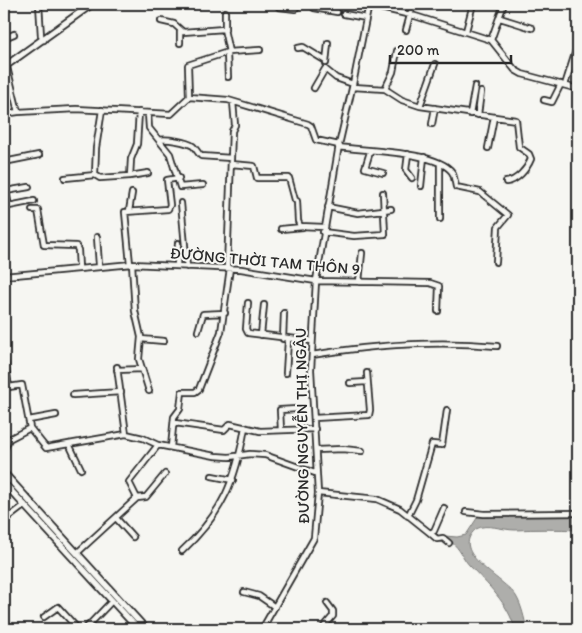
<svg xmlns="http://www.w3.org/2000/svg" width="582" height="633" viewBox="0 0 582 633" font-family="Itim,sans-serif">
	<rect width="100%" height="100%" fill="#f6f6f2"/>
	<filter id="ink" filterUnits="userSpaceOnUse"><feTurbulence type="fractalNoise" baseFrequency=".02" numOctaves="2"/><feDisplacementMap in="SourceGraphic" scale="10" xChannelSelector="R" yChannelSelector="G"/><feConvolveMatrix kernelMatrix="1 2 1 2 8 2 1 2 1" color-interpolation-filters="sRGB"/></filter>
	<g filter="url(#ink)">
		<path fill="#aeaeab" stroke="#7a7a78" d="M479,515H578V530C557,529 536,529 515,530C502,530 487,523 476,529C448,553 504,578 516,596C522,606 524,618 527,629H515C508,603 488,585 470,566C463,559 460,548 451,542C445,537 439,539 433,535L457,537L466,535Z"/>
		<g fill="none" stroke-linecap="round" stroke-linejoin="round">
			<g stroke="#2b2b2b" stroke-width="8">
				<path id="minor" d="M39,4L41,36L44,40
					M312,4L314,8L337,12
					M540,4L547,5
					M368,5L415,16L491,40L515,70L522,74L578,89
					M279,7L295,9L299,4
					M344,14L366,18
					M500,18L532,28
					M161,21L174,24L183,32L224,29L229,52
					M225,30V12
					M406,30L413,4
					M180,31V43
					M466,31L473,4
					M4,38L14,34
					M491,40L504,4
					M298,48L303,47L326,61
					M227,53L228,77
					M4,55L18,112L76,109L171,114L189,97L228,100L308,124L311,126L316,140L339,145
					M326,63L328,43
					M565,85L578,44
					M353,87L385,89L402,100L420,106L516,120L519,147L529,154L531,159C527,169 517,181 506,182
					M314,88L325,69L336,78L353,84
					M385,89L393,72L397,51
					M189,97L188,65L228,52L260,50
					M544,100L552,102L561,84
					M420,106L435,64
					M148,113L149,128L170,154L180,187L203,185
					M4,114L18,112
					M470,114L475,86
					M478,115L481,92
					M432,124L435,108
					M159,140C166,138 187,142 193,146C196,149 198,153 201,156L231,158
					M338,147C364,151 437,151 452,172C454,175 455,182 456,187L480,192L508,215L498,227L496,262
					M488,148L494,117
					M370,152L365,168L383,173
					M408,154L406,170L412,178
					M4,162L39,155
					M231,164L254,166L257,178H289L295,200L297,201L298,221L300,226L324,227
					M95,175L100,178L130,176L131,159L137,144L139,112
					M130,176L148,173
					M65,178L95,175L96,148L102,110
					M4,182L9,206L34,201
					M421,186L424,157
					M6,191L29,187
					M181,203L187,267
					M328,207L358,213L391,209
					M32,210H38L44,245L76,246L78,250L79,268
					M129,211L132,193
					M440,219V164
					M281,229L303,227
					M323,232L354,236L385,234L383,193
					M97,237L99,265
					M130,264L125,212L168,209L170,205L167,180L179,178
					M132,264L135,311L141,337L139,359L149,391
					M177,266L178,243
					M227,268L232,131L235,125L233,102
					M4,276L132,264L241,269L316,281L430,283L439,286L438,311
					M359,282L362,253
					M248,303L246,329L248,333L312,341
					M198,331L203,314L225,313
					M261,335L264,305
					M141,339L164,341
					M283,339L284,313
					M4,354L9,387L22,385L30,428L9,439L4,450
					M312,355C373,345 435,340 497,346
					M117,367L126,434L143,438L158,445
					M117,370L142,369
					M286,373L288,340
					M350,383L367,382
					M73,395L121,392
					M314,418L369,415L370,410L367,373
					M29,420L56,415
					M175,423L224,430L230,424L260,431L315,429
					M30,428L46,448L126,434
					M281,430L280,410L297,409
					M69,444L81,469
					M171,447L174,417L180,409L182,392H195L199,389L221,332L230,268
					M316,450L343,449L362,451
					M212,476L233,480
					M318,493L377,499L400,509L430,533L434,531L444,508
					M137,498L146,497L165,474
					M466,512L484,514L578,513
					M408,516L416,500L432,444L442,445L447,410
					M116,518L133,537
					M4,521L25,505
					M430,533L437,539L443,538L449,543
					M182,551C223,513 236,480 245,427
					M77,553L137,498L129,482L158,445L215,456L229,457L250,454L265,455L315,473
					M244,592L259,596L275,607
					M44,617L58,607L78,629
					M85,629L112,601
					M262,629L314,538L318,493L311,370L316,281L339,145L353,84L369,4
					M322,629L333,616V611L327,603"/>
			</g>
			<g stroke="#2b2b2b" stroke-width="9">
				<path id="major" d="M4,67L92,4
					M4,473L146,629
					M4,483L138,629"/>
			</g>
			<use href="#minor" stroke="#f6f6f2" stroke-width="4.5"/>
			<use href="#major" stroke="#f6f6f2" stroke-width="5.5"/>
		</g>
	</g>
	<g text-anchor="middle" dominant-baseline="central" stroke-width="4" stroke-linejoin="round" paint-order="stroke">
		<g font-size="16" fill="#2b2b2b" stroke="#f6f6f2">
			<text transform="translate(265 261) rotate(5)">ĐƯỜNG THỜI TAM THÔN 9</text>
			<text transform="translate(302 426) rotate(-91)">ĐƯỜNG NGUYỄN THỊ NGÂU</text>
		</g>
	</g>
	<rect width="582" height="633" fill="none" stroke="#f6f6f2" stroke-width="20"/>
	<rect x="10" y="10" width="562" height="613" fill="none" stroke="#2b2b2b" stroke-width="2" filter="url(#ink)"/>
	<path d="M390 55v8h121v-8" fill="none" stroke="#2b2b2b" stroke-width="2.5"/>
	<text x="397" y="55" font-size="15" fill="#2b2b2b" stroke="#f6f6f2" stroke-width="4" paint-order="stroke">200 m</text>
</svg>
